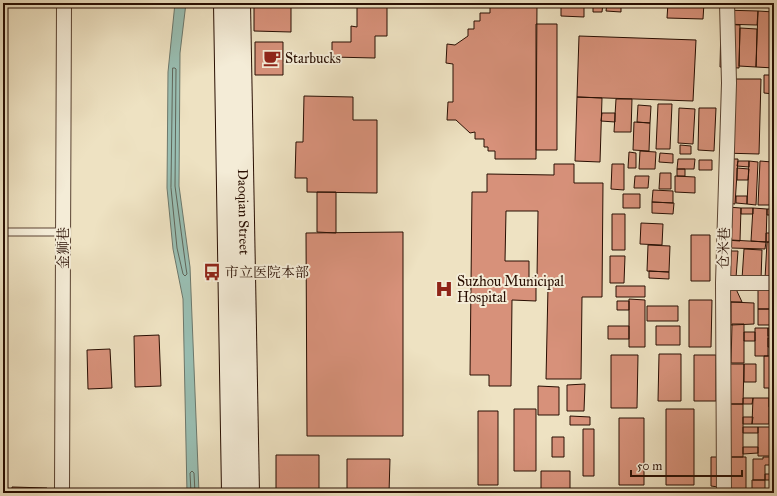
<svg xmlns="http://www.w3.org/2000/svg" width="777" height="496" viewBox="0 0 777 496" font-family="'IM FELL Great Primer','Noto Serif SC',serif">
	<rect width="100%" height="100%" fill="#eee2c2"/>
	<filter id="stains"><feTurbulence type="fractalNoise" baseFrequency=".005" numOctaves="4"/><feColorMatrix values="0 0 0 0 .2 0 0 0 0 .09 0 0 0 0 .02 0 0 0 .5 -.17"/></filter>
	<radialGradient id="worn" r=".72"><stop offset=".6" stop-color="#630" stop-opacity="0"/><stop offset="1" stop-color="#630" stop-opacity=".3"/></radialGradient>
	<path fill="#99beb2" stroke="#6c786c" d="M175,3H186L180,53L179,186L190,267L199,493H187L183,299L173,249L167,188L168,72Z"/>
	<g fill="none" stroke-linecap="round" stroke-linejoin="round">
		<path stroke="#60665a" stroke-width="1" d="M173,68H175L176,69L175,186L186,268L187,274L185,276L183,274L177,248L171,188Z
			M191,493L190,473L192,471L194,473L195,493"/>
	</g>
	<path fill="#d7917a" stroke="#280e02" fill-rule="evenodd" d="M254,3H291V32L254,31Z
		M357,3H387V36H375V58L332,57V42H351V26L357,27Z
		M498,3H537L536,159H495V151H488V147H484V139H475V132L470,133L456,120H447L448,102H453V64L446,63L447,44L455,45L468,36V29H474V21H480V13H490V7H498Z
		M561,3H584V17L561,16Z
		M593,3H603L602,12H593Z
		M607,3H621V12L606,11Z
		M625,3H658V5Z
		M668,3H704L703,19L667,18Z
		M742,3H762V5H742Z
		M722,10L758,11L757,25L721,24Z
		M758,11L774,12V68L756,67Z
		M536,24H557V150H536Z
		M721,24L740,25L739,68L720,67Z
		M740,28L757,29L756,67L739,66Z
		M579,36L696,40L693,101L577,97Z
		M255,42H283V75H255Z
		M764,75H774V94L764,93Z
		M724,79H761L759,154L722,153Z
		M304,96L353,97V120H377V193L307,192V178H295L296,142H303Z
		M577,97L602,98L600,162L575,161Z
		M616,99H632L631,132H614Z
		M658,104H672L670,149H656Z
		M638,105L651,106L650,123L637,122Z
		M679,108L695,109L693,144L678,143Z
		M699,108H716L714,151L698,150Z
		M602,113H615V122L601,121Z
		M634,122L650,123L649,151L633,150Z
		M680,145L691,146V154H680Z
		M640,151L656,152L655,169H639Z
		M629,152L636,153V168H628Z
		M660,153L673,154V163L659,162Z
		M678,159H695L694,169H677Z
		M725,159H738L735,204L723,203Z
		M699,160H712V170H699Z
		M738,161H749V167L737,166Z
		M749,161L758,162L756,205L747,204Z
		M760,161L772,162L770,205H758Z
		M554,164H574V183H603L602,297H582L581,379H546L548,287L536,286V301L512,300L511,386H489V375H470L472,192H487V174L554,175ZM506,211H538L537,278H529V261H505Z
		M612,164H624V190L611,189Z
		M737,168L749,169L748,180H737Z
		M677,169H685V176H677Z
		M660,173H671V189H659Z
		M635,176H649L648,188H634Z
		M675,176L695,177V193L675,192Z
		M653,190L673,191V203L652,202Z
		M317,192H336V233L317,232Z
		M623,194H640V208H623Z
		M736,196H747V204L736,203Z
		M652,202L674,203L673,214L652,213Z
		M727,207L741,208L740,241L726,240Z
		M741,208H753V214H741Z
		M753,208L767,209L766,242L751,241Z
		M767,209H774V215H767Z
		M612,214H625V250H612Z
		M641,223L663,224L662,245L640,244Z
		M403,232V436H307L306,233Z
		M766,233H774V242H766Z
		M691,235H710V281H691Z
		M731,240L766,242L765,249L731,248Z
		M767,242H774V279H765Z
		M648,245L670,246L669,272L647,271Z
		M744,249L762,250L761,280L742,279Z
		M727,251H738L736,278H725Z
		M610,256H625L624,283H610Z
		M649,271L669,272V279L649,278Z
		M616,286H645V297H616Z
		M758,287H774V309H758Z
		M725,289H736L742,302H731Z
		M629,299L645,300V347H629Z
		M689,300H712L711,347H689Z
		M617,301H629V310H617Z
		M731,302L754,303V324L731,325Z
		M647,306H678V321H647Z
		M758,309H774V325H758Z
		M732,324H744V363H731Z
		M608,326H629V339H608Z
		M656,326H680V345H656Z
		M755,328H768V356H755Z
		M768,328H774V336H768Z
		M744,332H755V341H744Z
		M159,335L161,386L135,387L134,336Z
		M768,338H774V347H768Z
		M110,349L112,388L88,389L87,350Z
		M659,354H681V401H658Z
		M611,355H638L637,408H611Z
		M694,355H716V401H694Z
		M764,356H774V388H764Z
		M730,364H744L743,404H730Z
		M744,364H756V382H744Z
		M585,384L584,411H567V385Z
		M538,386L559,387V415H538Z
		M769,388H774V407H769Z
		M743,398H753L752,404H743Z
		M753,398H769V424H752Z
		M730,404H743V457H730Z
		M514,409H536V471H514Z
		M666,409H694V485H666Z
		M478,411H498V485H478Z
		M570,416L590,417V425H570Z
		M743,417H753L752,424H743Z
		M619,418H644V485H619Z
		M743,427H758V433H743Z
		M758,427H772V456H758Z
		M583,429H594V476H583Z
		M552,437H564V457H552Z
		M743,447H758V453L743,454Z
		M276,455H319V493H276Z
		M711,457H718V487L711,486Z
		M730,457H746V493H730Z
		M763,457H774V465H765V480H753V459H763Z
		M347,459H390L389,493H347Z
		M541,471H570V493H541Z
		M765,474H774V480H765Z
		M752,480H765V493H752Z
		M12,487L47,488V493H12Z"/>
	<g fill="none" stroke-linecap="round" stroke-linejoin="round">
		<g stroke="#5a4332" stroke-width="9">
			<path id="service" d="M3,232H63"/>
		</g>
		<g stroke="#5a4332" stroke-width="16">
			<path id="minor" d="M723,283H774
				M62,493L64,3
				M724,493L723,283L729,83L727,3"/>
		</g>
		<g stroke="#280e02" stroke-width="22">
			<g id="secondary">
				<path d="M224,3L232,493"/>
				<path id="s1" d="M240,3L249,493"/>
			</g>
		</g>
		<use href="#service" stroke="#f4ecd7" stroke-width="7"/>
		<use href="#minor" stroke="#f4ecd7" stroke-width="14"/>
		<use href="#secondary" stroke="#f4ecd7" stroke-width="20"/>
	</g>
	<defs>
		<g id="cafe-bare" transform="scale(1.38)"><path d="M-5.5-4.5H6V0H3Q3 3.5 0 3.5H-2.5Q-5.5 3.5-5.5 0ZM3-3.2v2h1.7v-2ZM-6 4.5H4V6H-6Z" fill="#8f2418" stroke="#f4ecd7" stroke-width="2.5" paint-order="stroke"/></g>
		<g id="bus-bare" transform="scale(1.38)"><path d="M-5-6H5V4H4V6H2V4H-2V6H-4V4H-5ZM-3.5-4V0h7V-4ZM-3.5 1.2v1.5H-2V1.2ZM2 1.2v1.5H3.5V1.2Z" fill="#8f2418" stroke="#f4ecd7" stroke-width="2.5" paint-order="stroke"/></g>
		<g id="hospital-bare" transform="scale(1.38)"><path d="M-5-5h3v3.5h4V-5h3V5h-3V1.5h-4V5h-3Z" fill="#8f2418" stroke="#f4ecd7" stroke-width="2.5" paint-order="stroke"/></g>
	</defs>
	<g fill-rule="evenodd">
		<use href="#cafe-bare" x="272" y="58"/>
		<use href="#bus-bare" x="212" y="272"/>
		<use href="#hospital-bare" x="444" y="289"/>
	</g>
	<g text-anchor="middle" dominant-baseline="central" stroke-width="4" stroke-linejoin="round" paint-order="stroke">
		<g font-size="14" fill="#280e02" stroke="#f4ecd7" text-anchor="start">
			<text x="285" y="58">Starbucks</text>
			<text x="225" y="272">市立医院本部</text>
			<text x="457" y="281">Suzhou Municipal<tspan x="457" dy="16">Hospital</tspan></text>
		</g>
		<g font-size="14" fill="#280e02" stroke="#f4ecd7">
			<text stroke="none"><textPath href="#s1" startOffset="209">Daoqian Street</textPath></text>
			<text transform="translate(63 248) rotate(-90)">金狮巷</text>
			<text transform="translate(724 248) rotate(-88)">仓米巷</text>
		</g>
	</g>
	<rect width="777" height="496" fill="none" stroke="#eee2c2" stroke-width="16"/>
	<rect x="4" y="4" width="769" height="488" fill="none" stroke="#280e02" stroke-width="2"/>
	<rect x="8" y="8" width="761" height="480" fill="none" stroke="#280e02"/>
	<path d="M631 470v6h111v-6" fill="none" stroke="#280e02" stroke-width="2"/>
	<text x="637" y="470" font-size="12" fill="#280e02" stroke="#f4ecd7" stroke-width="3" paint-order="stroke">50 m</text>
	<rect width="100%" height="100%" filter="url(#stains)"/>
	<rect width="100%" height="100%" fill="url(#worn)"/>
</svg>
